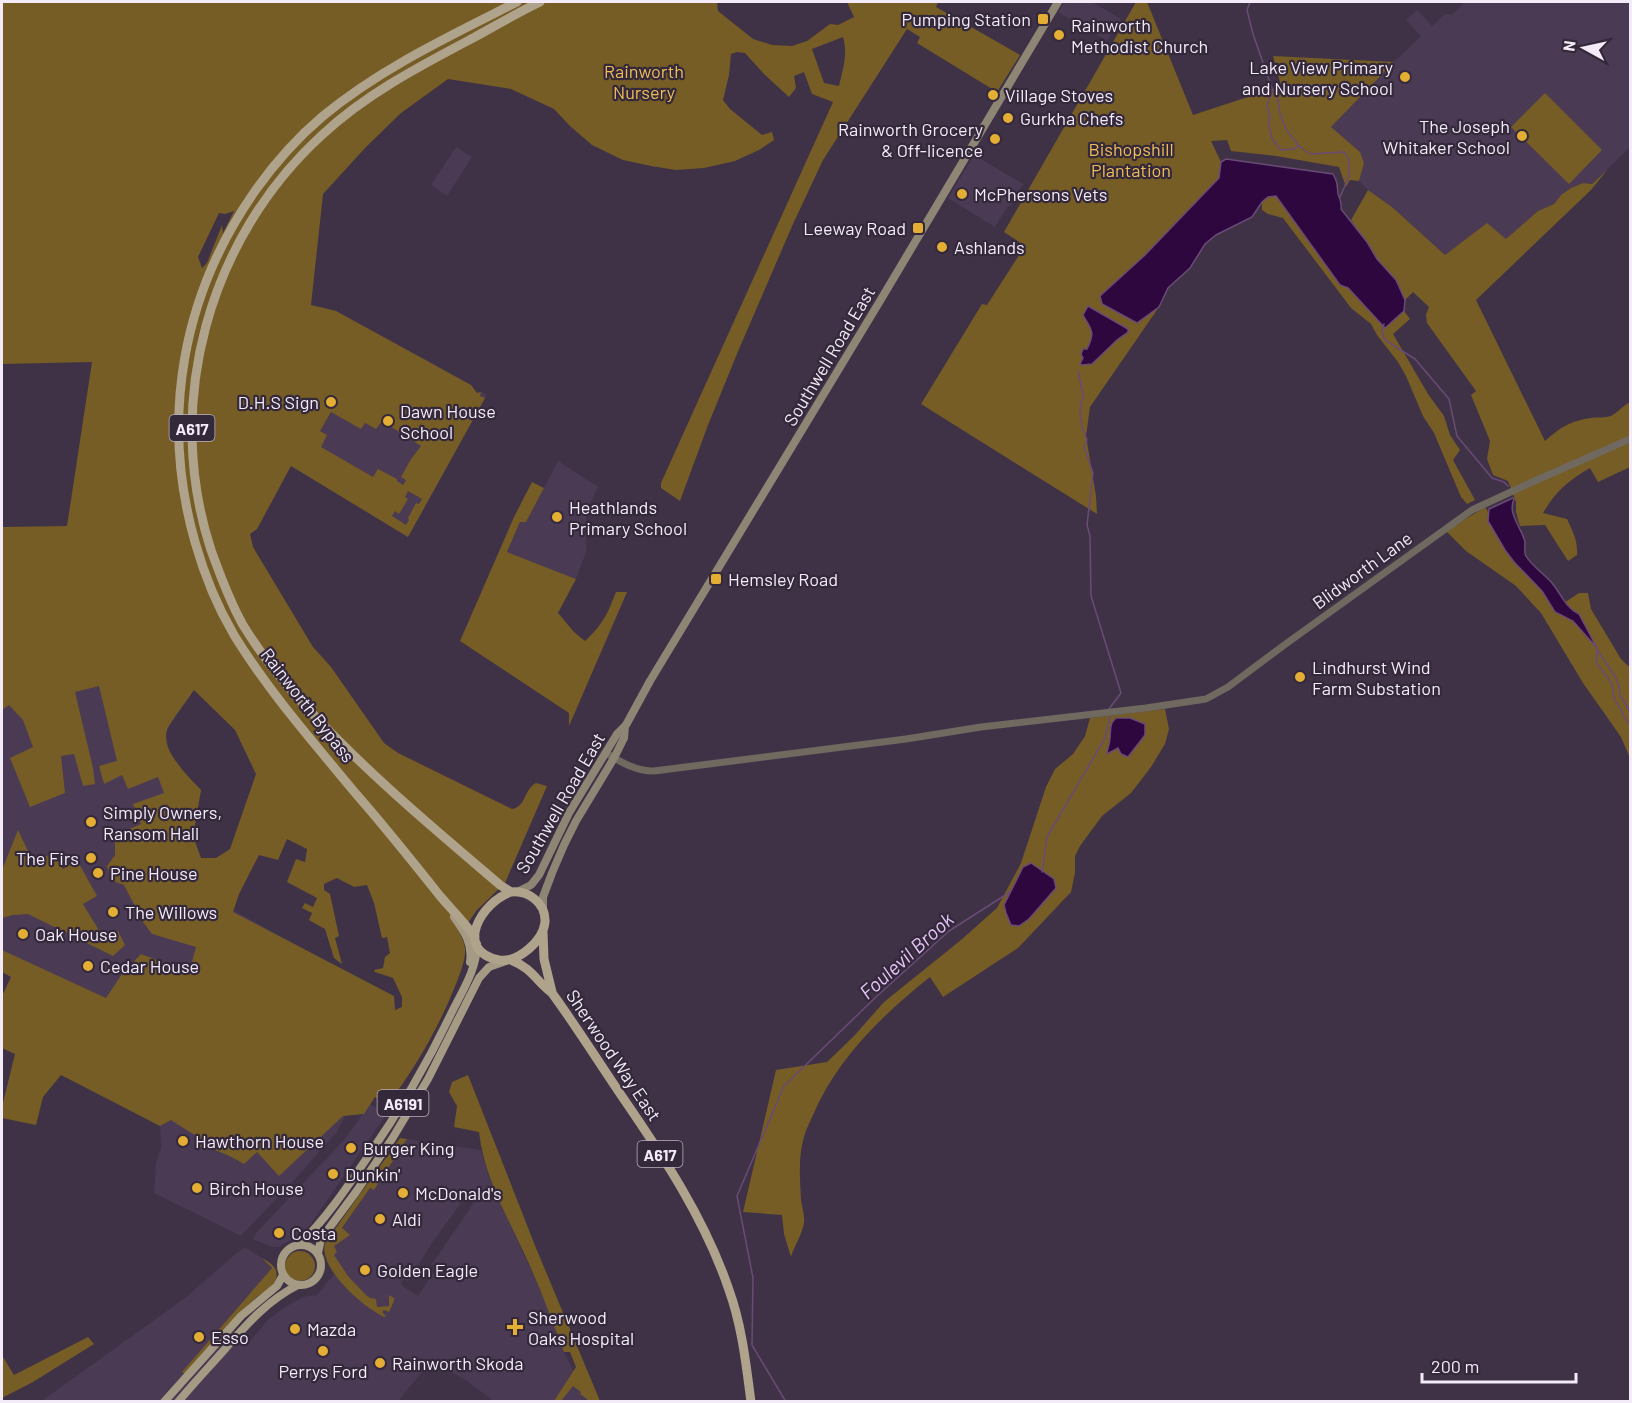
<svg xmlns="http://www.w3.org/2000/svg" width="1632" height="1403" viewBox="0 0 1632 1403" font-family="Barlow,sans-serif">
	<rect width="100%" height="100%" fill="#3f3246"/>
	<path fill="#4a3a54" fill-rule="evenodd" d="M1065,2H1092L1121,19L1107,41L1058,12Z
		M1465,2H1630V147L1592,184L1583,183L1571,188L1561,195L1554,204L1538,211L1506,240L1487,224L1445,255L1392,207L1368,190L1359,181L1364,163L1331,127L1394,62L1421,36L1406,20L1417,10L1432,26L1445,14L1452,15Z
		M456,147L472,157L447,196L431,185Z
		M974,155L1023,184L1010,206H1008L995,227L948,198Z
		M318,306L336,311L471,385L477,393L481,392L487,395L408,537L291,466L301,444Z
		M558,461L598,487L586,512V552L576,579L507,553L520,522H526Z
		M2,592L194,690L166,731L168,749L182,770L201,790L193,836L201,858L194,889L365,982L356,1095L336,1133L296,1178L241,1236L154,1193L156,1163L161,1147L160,1126L61,1074L2,1048V996L11,977L2,972Z
		M370,1104L384,1114V1118L310,1225L291,1240L278,1247H272L253,1239L256,1233L344,1140Z
		M407,1139L481,1150L490,1179L543,1297L564,1352L573,1370L572,1372L576,1367L590,1401H494L464,1379L451,1372L433,1359L398,1401L40,1402L185,1298L244,1247L262,1258L272,1268L225,1322L249,1342L269,1319L285,1307L303,1297L317,1295L339,1268L331,1250L337,1236L370,1188L374,1189ZM465,1198L473,1204L432,1264L437,1267L418,1296L404,1287L401,1283L404,1279L408,1281L434,1240Z"/>
	<path fill="#765c25" fill-rule="evenodd" d="M2,2H717L718,11L753,39L772,45L792,46L807,41L830,24L838,25L854,17L847,2H938L936,7L1020,55L997,92L917,43L920,37L907,29L823,160L793,224L739,349L708,425L680,501L661,488V483L833,102L812,94L804,72L794,76L796,88L789,97L764,74L745,53L737,52L731,54L729,75L723,100L730,109L762,135L772,132L774,140L759,150L735,161L704,168L676,170L651,166L623,160L592,145L570,126L554,109L511,89L448,79L401,113L366,147L323,194L311,305L336,311L471,385L477,393L481,392L480,396L485,398L408,537L291,466L257,529L250,534L253,547L313,647L331,667L384,743L398,753L512,809C526,807 524,789 536,783L547,786L505,883L476,911L468,923L457,927C460,934 464,941 465,948C466,960 460,973 456,984C439,1027 416,1067 388,1104L375,1097L364,1114L343,1116L279,1176L257,1152L244,1164C229,1155 213,1147 195,1147L199,1138L171,1120L160,1126L61,1075L43,1097L36,1125L2,1118V1107L15,1054L2,1048V996L11,977L2,972V950L106,998L122,974L141,954L189,972L196,947L152,934L143,922L124,885L113,881L107,866L115,855V835L141,824L133,804L164,793L158,777L128,789L122,775L104,784L99,766L117,761L99,686L75,692L93,768L95,784L83,786L74,754L61,756L65,793L30,807L10,758L33,747L23,720L9,705L2,710V527L67,526L92,362L2,364ZM843,37C848,54 843,69 839,86L824,83L812,49ZM234,211L223,233L222,225L207,263L202,268L198,257L219,213L225,214ZM331,412L361,429L365,423L376,429L382,421L421,446L411,459L401,477L406,480L403,485L397,481V479L378,469L373,477L321,447L327,435L320,431ZM408,491L422,499L419,504L416,503L408,518L409,520L406,525L392,516L395,511L399,514L408,499L405,497ZM194,690L235,730L256,774L230,849L216,858H201L193,836L201,790C189,777 160,750 167,730C170,722 188,699 194,690ZM287,839L307,849L305,862L296,859L287,882L317,898L313,907L305,903L302,908L312,913L309,920L325,929L334,958L342,964L335,938L339,936L330,894L324,890V884L337,878L354,887L367,885L374,903L382,938L387,937L390,953L385,957L383,968L374,970L375,972L393,978L402,997V1007L395,1010L394,996L233,912L239,894L259,855L278,860Z
		M1136,2H1147L1193,115L1281,86L1273,56L1394,62L1331,127L1360,152L1364,163L1359,181L1350,180L1346,187L1339,167L1276,156L1231,151L1227,140L1211,141L1221,162L1219,178L1145,255L1100,296L1137,323L1159,307L1090,407L1086,436L1096,496L1097,514L921,404L982,304L987,305L1025,246L1004,232ZM1086,321L1128,333L1117,340L1092,364L1080,363L1083,358V349H1087L1091,341L1092,330Z
		M1545,93L1602,150L1569,184L1511,127Z
		M1608,169L1591,190L1476,300L1545,441C1561,427 1570,421 1591,418C1598,417 1605,418 1611,416C1618,412 1623,406 1630,402V467L1598,482L1590,468C1569,480 1555,492 1543,513L1567,519C1573,532 1578,541 1577,555L1568,561L1545,525L1520,526L1516,512V502L1508,481L1493,475L1487,459L1490,441L1471,395L1476,391L1427,323L1426,315L1429,307L1413,292L1405,300L1396,280L1377,259L1351,220L1368,190L1392,207L1445,255L1487,223L1506,239L1538,211L1554,204L1561,195L1571,188L1583,183L1592,184Z
		M1268,196H1276L1340,285L1348,288L1385,328L1404,311L1410,319L1393,334L1428,394L1444,416L1450,435L1460,450L1453,460L1475,500L1467,504L1461,497L1434,433L1423,416L1406,376L1398,362L1377,335L1371,324L1351,308L1283,218L1268,214L1262,210V202Z
		M532,482L544,488L526,522H520L507,552L576,579L558,613L574,632L585,641C603,624 607,615 616,592H627L569,726V713L460,641L514,517Z
		M1485,507L1525,569L1556,608L1579,593H1588L1591,609L1621,659L1628,666L1630,665V758L1621,737L1583,683L1541,613L1516,586L1466,551L1446,531Z
		M1165,709L1169,729L1165,744L1151,767L1131,793L1102,816L1080,846L1075,856V873L1071,892L1018,948L943,997L930,977C882,1015 837,1059 813,1115C810,1122 806,1129 804,1137C798,1157 800,1179 801,1200C802,1207 805,1216 804,1223C802,1235 794,1246 791,1257L784,1234L782,1215L743,1212L776,1070L827,1062L854,1036L884,1002L961,940L997,908L1021,863L1046,787L1055,769L1073,754L1085,736L1090,718Z
		M18,830L30,855L55,857L63,869L77,860L97,896L83,904L103,937L118,931L125,945L113,956L28,914L13,915L2,918V870Z
		M468,1075L536,1248L600,1401H587V1399L580,1394L581,1392L573,1386L561,1401H554L576,1367L570,1352H564C551,1318 539,1285 524,1253C506,1214 484,1176 479,1132L454,1127L457,1106L449,1092L452,1082Z
		M400,1138L407,1139L374,1190L370,1188L342,1228L350,1235L334,1246L337,1252L334,1255L348,1276L366,1295L370,1298L376,1299L377,1307L389,1306V1295L394,1298V1301L389,1312L384,1310L382,1312L386,1316L384,1317C363,1307 318,1268 325,1243Z
		M285 1266a15 15 0 1 1 30 0a15 15 0 1 1-30 0Z
		M262,1258C271,1263 279,1268 276,1279C273,1288 262,1293 256,1298C229,1320 208,1349 185,1374L182,1372L272,1268Z
		M88,1337L94,1344L33,1382L2,1398V1361L3,1357L14,1375Z"/>
	<path fill="#2e073f" stroke="#694b76" stroke-width="1.5" d="M1226,159L1333,174C1338,184 1337,184 1338,194C1340,200 1342,202 1341,209L1367,242L1377,259L1396,280L1405,300L1404,311L1385,328L1348,288L1340,285L1276,196L1268,197L1262,202L1252,217L1216,235L1205,244L1190,268L1168,288L1159,307L1137,323L1102,304L1100,296L1145,255L1219,178L1221,162Z
		M1088,306L1128,329V332L1117,340L1092,364L1082,365L1080,364L1083,358L1081,354L1083,349H1087C1096,331 1091,330 1083,315Z
		M1513,498L1514,499C1507,514 1522,528 1525,542C1525,546 1524,553 1526,556C1530,564 1546,576 1552,583C1561,594 1566,608 1579,614L1597,648L1573,621L1555,612L1542,591L1514,562L1505,550L1488,521L1489,509Z
		M1116,718H1130L1145,724V735L1128,757L1121,754L1118,748L1107,754C1107,749 1110,744 1110,738C1111,730 1109,724 1116,718Z
		M1031,863L1054,879L1056,888L1029,919L1019,926L1011,925L1006,913L1004,905L1023,867Z"/>
	<g fill="none" stroke-linecap="round" stroke-linejoin="round">
		<path stroke="#694b76" stroke-width="1.5" d="M1250,2L1247,10L1253,34L1273,91L1277,93L1280,114L1286,129L1299,146L1310,154L1344,152C1356,166 1346,183 1340,197
			M1272,92L1267,105L1270,117L1269,125L1272,139L1281,150L1294,149L1299,146
			M1384,324L1382,331L1385,340L1415,359L1449,399L1457,436L1492,478L1504,482L1508,486
			M1078,371L1083,395L1080,409L1082,427L1087,440L1084,447L1093,473L1087,525L1090,536L1091,596L1121,693L1109,709
			M1596,648L1616,678L1619,686L1620,695L1630,712
			M1597,649L1596,662L1612,684L1614,698L1628,723
			M1042,872L1047,837L1105,738L1110,716
			M786,1402L752,1345L753,1278L737,1196L784,1086L877,996L949,931L1010,892"/>
		<path stroke="#6f695f" stroke-width="7" d="M606,753C622,763 636,771 654,771L906,739L981,727L1146,708L1206,699L1228,687L1287,643L1472,510L1530,483L1630,439"/>
		<path stroke="#8e8574" stroke-width="8" d="M517,892L531,885L539,875L569,813L617,734L626,725L650,681L880,301L1058,2
			M543,911V897L552,873L564,845L576,821L614,758L624,738L625,726"/>
		<path stroke="#a59a84" stroke-width="8" d="M454,917C464,931 473,944 470,962
			M281 1265a20 20 0 1 1 40 0a20 20 0 1 1-40 0Z
			M299,1245C325,1220 346,1189 367,1158C398,1113 426,1066 450,1016C461,993 477,970 477,944
			M318,1253L321,1239L356,1192L392,1139L428,1079L479,978L489,967L506,961
			M164,1402L241,1316L277,1286L283,1275
			M178,1402C193,1384 209,1367 225,1349C247,1324 268,1300 298,1285"/>
		<path stroke="#b0a38c" stroke-width="9" d="M511,892L500,885C445,838 390,792 339,741C304,706 269,668 243,625C230,602 220,575 211,550C163,404 208,239 322,135C366,94 420,66 473,38C495,26 517,13 540,2
			M511,892C528,890 546,903 545,922C543,941 518,963 499,960C453,951 481,902 511,892Z
			M543,932L544,959L552,992
			M475,937C464,922 452,910 440,896C413,862 386,828 357,795C314,743 269,692 234,635C217,606 204,574 195,542C160,419 182,295 255,191C274,164 297,138 323,116C381,68 450,36 517,2
			M511,960C533,969 535,980 552,993C576,1026 598,1061 621,1095C663,1156 705,1219 729,1290C742,1326 746,1364 751,1402"/>
	</g>
	<g fill="#e4ae35" stroke="#34283b" stroke-width="2">
		<rect x="1037" y="13" width="12" height="12" rx="3"/>
		<circle cx="1059" cy="35" r="6"/>
		<circle cx="1405" cy="77" r="6"/>
		<circle cx="993" cy="95" r="6"/>
		<circle cx="1008" cy="118" r="6"/>
		<circle cx="1522" cy="136" r="6"/>
		<circle cx="995" cy="139" r="6"/>
		<circle cx="962" cy="194" r="6"/>
		<rect x="912" y="222" width="12" height="12" rx="3"/>
		<circle cx="942" cy="247" r="6"/>
		<circle cx="331" cy="402" r="6"/>
		<circle cx="388" cy="421" r="6"/>
		<circle cx="557" cy="517" r="6"/>
		<rect x="710" y="573" width="12" height="12" rx="3"/>
		<circle cx="1300" cy="677" r="6"/>
		<circle cx="91" cy="822" r="6"/>
		<circle cx="91" cy="858" r="6"/>
		<circle cx="98" cy="873" r="6"/>
		<circle cx="113" cy="912" r="6"/>
		<circle cx="23" cy="934" r="6"/>
		<circle cx="88" cy="966" r="6"/>
		<circle cx="183" cy="1141" r="6"/>
		<circle cx="351" cy="1148" r="6"/>
		<circle cx="333" cy="1174" r="6"/>
		<circle cx="197" cy="1188" r="6"/>
		<circle cx="403" cy="1193" r="6"/>
		<circle cx="380" cy="1219" r="6"/>
		<circle cx="279" cy="1233" r="6"/>
		<circle cx="365" cy="1270" r="6"/>
		<path d="M512 1318h6v6h6v6h-6v6h-6v-6h-6v-6h6z"/>
		<circle cx="295" cy="1329" r="6"/>
		<circle cx="199" cy="1337" r="6"/>
		<circle cx="323" cy="1351" r="6"/>
		<circle cx="380" cy="1363" r="6"/>
	</g>
	<g text-anchor="middle" dominant-baseline="central" stroke-width="4.5" stroke-linejoin="round" paint-order="stroke">
		<g fill="#34283b" stroke="#bab0bf" stroke-width="1.5">
			<rect x="169.5" y="415" width="45" height="26" rx="4.5"/>
			<rect x="377.5" y="1090" width="51" height="26" rx="4.5"/>
			<rect x="637.5" y="1141" width="45" height="26" rx="4.5"/>
		</g>
		<g font-size="16" font-weight="bold" fill="#f3ebf8">
			<text x="192" y="428">A617</text>
			<text x="403" y="1103">A6191</text>
			<text x="660" y="1154">A617</text>
		</g>
		<g font-size="18" fill="#f3ebf8" stroke="#34283b" text-anchor="start">
			<text x="1031" y="19" text-anchor="end">Pumping Station</text>
			<text x="1071" y="25">Rainworth<tspan x="1071" dy="21">Methodist Church</tspan></text>
			<text x="1393" y="67" text-anchor="end">Lake View Primary<tspan x="1393" dy="21">and Nursery School</tspan></text>
			<text x="1005" y="95">Village Stoves</text>
			<text x="1020" y="118">Gurkha Chefs</text>
			<text x="1510" y="126" text-anchor="end">The Joseph<tspan x="1510" dy="21">Whitaker School</tspan></text>
			<text x="983" y="129" text-anchor="end">Rainworth Grocery<tspan x="983" dy="21">&amp; Off-licence</tspan></text>
			<text x="974" y="194">McPhersons Vets</text>
			<text x="906" y="228" text-anchor="end">Leeway Road</text>
			<text x="954" y="247">Ashlands</text>
			<text x="319" y="402" text-anchor="end">D.H.S Sign</text>
			<text x="400" y="411">Dawn House<tspan x="400" dy="21">School</tspan></text>
			<text x="569" y="507">Heathlands<tspan x="569" dy="21">Primary School</tspan></text>
			<text x="728" y="579">Hemsley Road</text>
			<text x="1312" y="667">Lindhurst Wind<tspan x="1312" dy="21">Farm Substation</tspan></text>
			<text x="103" y="812">Simply Owners,<tspan x="103" dy="21">Ransom Hall</tspan></text>
			<text x="79" y="858" text-anchor="end">The Firs</text>
			<text x="110" y="873">Pine House</text>
			<text x="125" y="912">The Willows</text>
			<text x="35" y="934">Oak House</text>
			<text x="100" y="966">Cedar House</text>
			<text x="195" y="1141">Hawthorn House</text>
			<text x="363" y="1148">Burger King</text>
			<text x="345" y="1174">Dunkin'</text>
			<text x="209" y="1188">Birch House</text>
			<text x="415" y="1193">McDonald's</text>
			<text x="392" y="1219">Aldi</text>
			<text x="291" y="1233">Costa</text>
			<text x="377" y="1270">Golden Eagle</text>
			<text x="528" y="1317">Sherwood<tspan x="528" dy="21">Oaks Hospital</tspan></text>
			<text x="307" y="1329">Mazda</text>
			<text x="211" y="1337">Esso</text>
			<text x="392" y="1363">Rainworth Skoda</text>
			<text x="323" y="1371" text-anchor="middle">Perrys Ford</text>
		</g>
		<g font-size="18" fill="#f0be58" stroke="#34283b">
			<text x="644" y="71">Rainworth<tspan x="644" dy="21">Nursery</tspan></text>
			<text x="1131" y="149">Bishopshill<tspan x="1131" dy="21">Plantation</tspan></text>
		</g>
		<g font-size="18" fill="#f3ebf8" stroke="#34283b">
			<text transform="translate(829 356) rotate(-59)">Southwell Road East</text>
			<text transform="translate(1362 570) rotate(-36)">Blidworth Lane</text>
			<text transform="translate(308 705) rotate(52)">Rainworth Bypass</text>
			<text transform="translate(560 803) rotate(-60)">Southwell Road East</text>
			<text transform="translate(614 1055) rotate(56)">Sherwood Way East</text>
		</g>
		<g font-size="20" font-style="italic" fill="#e7c6fa" stroke="#34283b">
			<text transform="translate(906 955) rotate(-42)">Foulevil Brook</text>
		</g>
	</g>
	<rect width="1632" height="1403" fill="none" stroke="#f3ebf8" stroke-width="6"/>
	<g transform="translate(1584 48) rotate(278)" stroke="#34283b" stroke-width="4.5" paint-order="stroke">
	<path d="M0-4.5L10 22L0 15L-10 22Z" fill="#f3ebf8"/>
	<text y="-9" font-size="16" font-weight="bold" text-anchor="middle" fill="#f3ebf8">N</text>
	</g>
	<path d="M1422 1373v9h154v-9" fill="none" stroke="#f3ebf8" stroke-width="3"/>
	<text x="1431" y="1373" font-size="18" fill="#f3ebf8" stroke="#34283b" stroke-width="4.5" paint-order="stroke">200 m</text>
</svg>
